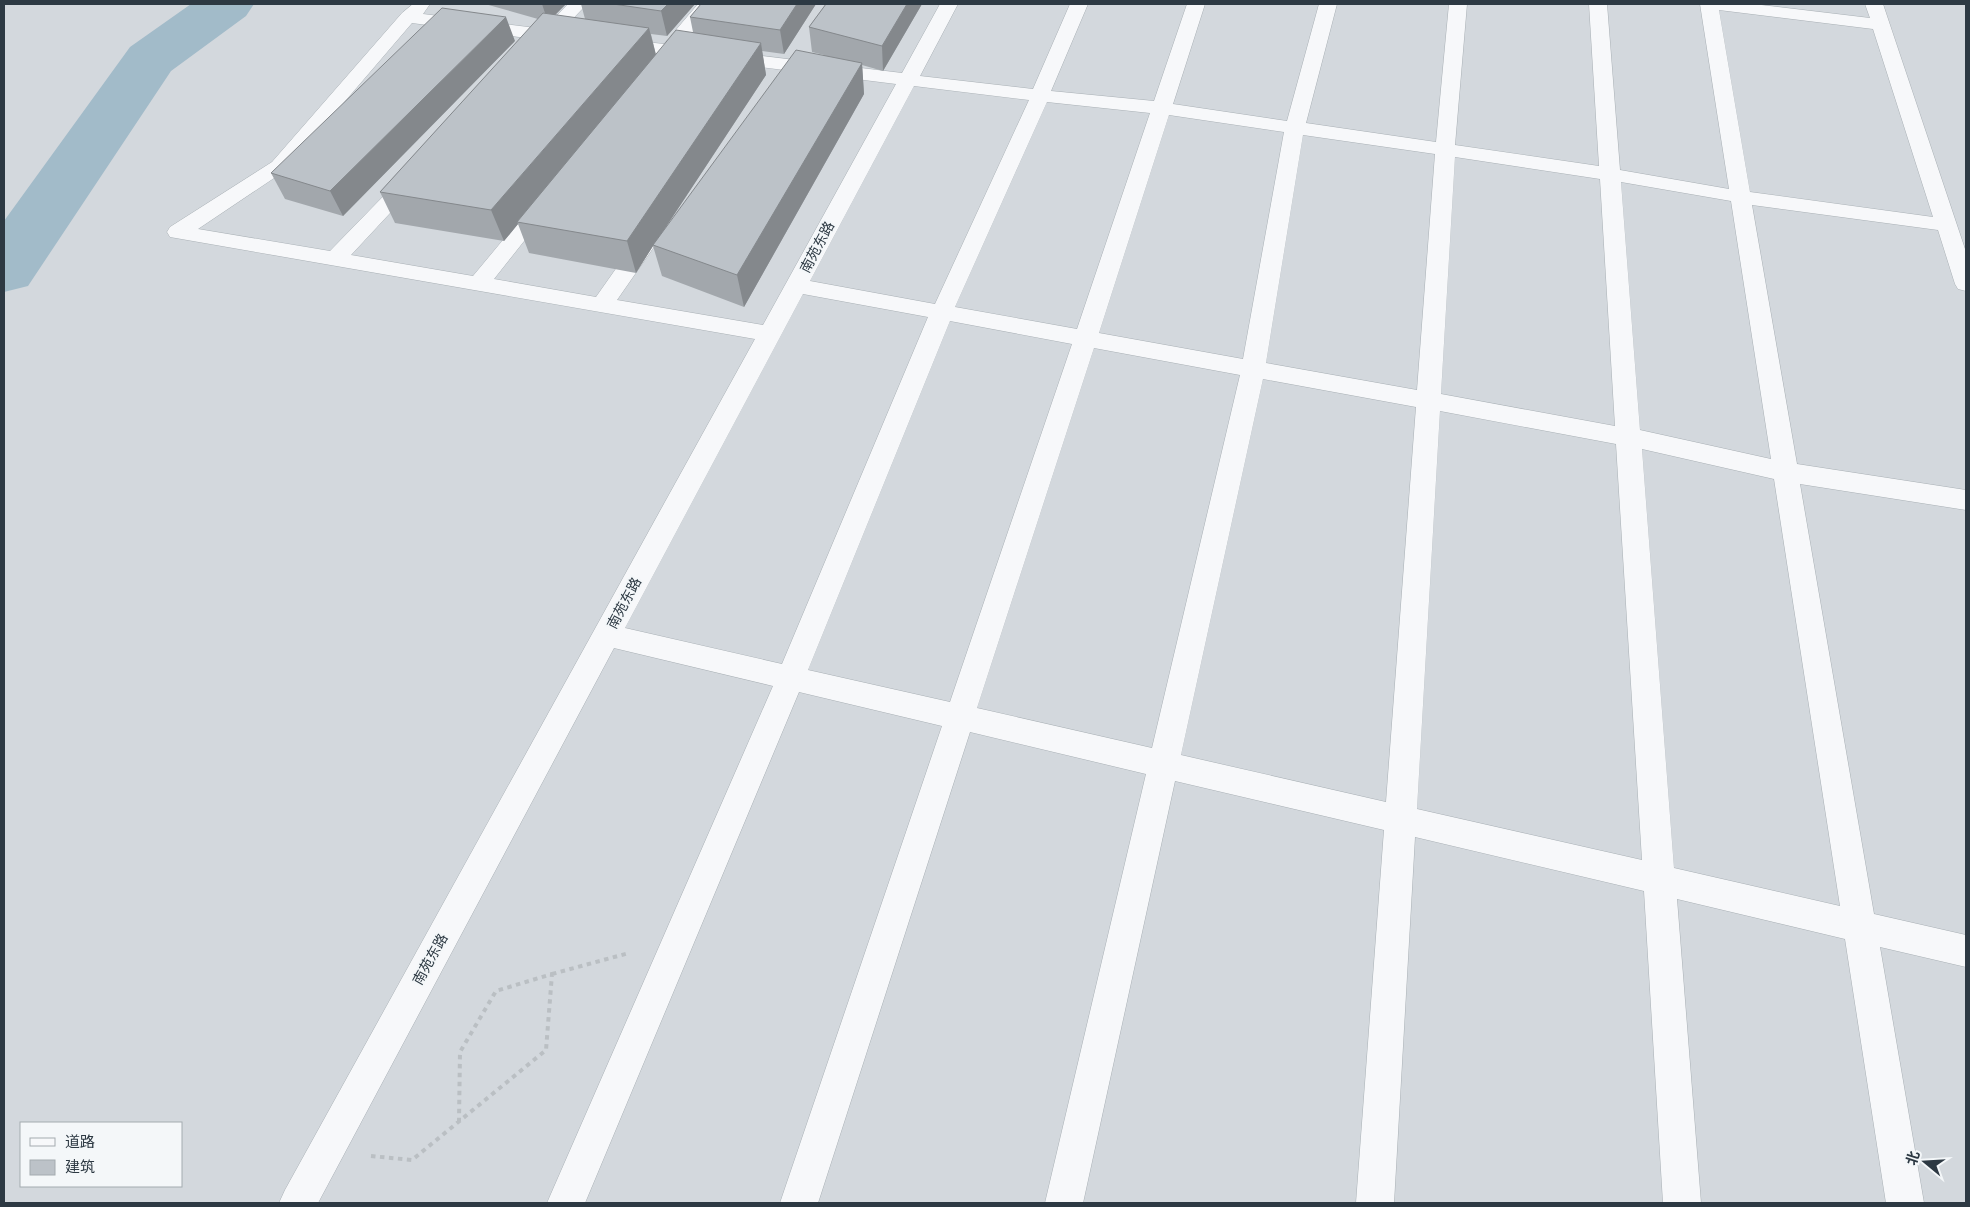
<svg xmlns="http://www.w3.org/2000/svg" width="1970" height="1207" viewBox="0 0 1970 1207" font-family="Arial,'Noto Sans SC',sans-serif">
	<rect width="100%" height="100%" fill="#e4e8eb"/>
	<path fill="#d3d8dd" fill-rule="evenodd" d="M4,4H1966V1203H4ZM21,1123H181V1186H21Z"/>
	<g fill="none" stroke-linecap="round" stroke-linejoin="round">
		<path fill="#a2bbc9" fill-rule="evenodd" d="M191,4H254L246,16L171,71L28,286L4,292V221L130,47Z"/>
		<g stroke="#a9b0b5" stroke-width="1">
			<path id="minor" d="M413,4H430L423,14L544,29L568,4H587L561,31L569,33L572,37L569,41H552C546,47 542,48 535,46L532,42L534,39L412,23L286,170L198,229L330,251L404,175L411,173L418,175L421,179L418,183L351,255L473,276L538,198L545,196L552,198L555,202L494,279L596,297L639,236L647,234L655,236L658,241L617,300L763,325L896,84L673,56C667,64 663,66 654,64L651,60L655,54L612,48L609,44L612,40L618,39L664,44L698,4H716L681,46L902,73L940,4H958L920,76L1033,89L1070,4H1088L1051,91L1154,101L1187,4H1205L1173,104L1287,121L1319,4H1337L1306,123L1436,142L1449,4H1467L1455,145L1599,166L1589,4H1607L1620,170L1729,189L1700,4H1753L1870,18L1865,4H1883L1966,252V291L1958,289L1955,284L1938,230L1752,205L1797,464L1966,490V510L1800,484L1874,914L1966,935V967L1880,947L1924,1203H1886L1845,939L1677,899L1701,1203H1663L1644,891L1415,837L1394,1203H1356L1384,830L1175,781L1083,1203H1045L1146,774L970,732L818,1203H780L942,726L799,692L585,1203H547L773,686L614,648L318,1203H279L285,1190L755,339L170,237L167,232L170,227L272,162L402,13ZM1719,10L1873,29L1933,217L1750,192ZM914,86L1029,100L935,304L810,281ZM1047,102L1150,113L1077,329L955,307ZM1169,115L1284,132L1243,359L1099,333ZM1303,135L1435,154L1417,390L1266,363ZM1455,157L1600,179L1615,426L1441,394ZM1621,182L1731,201L1771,459L1640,430ZM803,294L928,317L782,664L625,628ZM950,321L1072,344L950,702L808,670ZM1094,348L1240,375L1152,748L977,708ZM1263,379L1416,407L1386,802L1181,755ZM1440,411L1616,444L1642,860L1417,809ZM1642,449L1774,479L1840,906L1674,868Z"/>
		</g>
		<path stroke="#babfc3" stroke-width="4" stroke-dasharray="4.5 4.5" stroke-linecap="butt" d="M552,974L629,953
			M371,1156L412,1160L546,1050L552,974L496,991L460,1052L459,1121"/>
		<use href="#minor" fill="#f7f8fa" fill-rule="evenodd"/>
	</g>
	<path fill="#a2a7ac" d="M484,4H566L555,15L585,19L581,4H695L667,36L651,34L656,55L693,32L690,17L701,4H816L784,54L762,51L766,75L666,227L824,55L812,52L809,27L826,4H922L883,71L862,65L864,94L744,307L662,276L653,246L636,273L529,253L518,224L504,241L395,223L380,192L538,19L485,4Z
		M515,41L343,216L285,199L271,173Z"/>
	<path fill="#84888c" d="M542,4H566L548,22Z
		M668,4H695L667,36L661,11Z
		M797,4H816L784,54L780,30Z
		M907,4H922L883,71L882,46Z
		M506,17L515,41L343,216L330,191Z
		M649,28L657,59L517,222L518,224L504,241L491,210Z
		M761,43L766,75L654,245H653V246L636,273L627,241Z
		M862,63L864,94L744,307L737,275Z"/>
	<path fill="#bcc2c8" stroke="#84888c" d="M613,4H668L661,11Z
		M701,4H797L780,30L690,17Z
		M826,4H907L882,46L809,27Z
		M442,8L506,17L330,191L271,173Z
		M543,13L649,28L491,210L380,192Z
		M676,30L761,43L627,241L517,222Z
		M796,50L862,63L737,275L653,245Z"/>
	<g text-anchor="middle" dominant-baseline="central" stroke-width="4" stroke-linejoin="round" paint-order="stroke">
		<g font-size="14" fill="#2d3943" stroke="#f4f7f9">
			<text transform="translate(817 247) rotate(-62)">南苑东路</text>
			<text transform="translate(624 603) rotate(-62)">南苑东路</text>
			<text transform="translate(430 959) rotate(-61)">南苑东路</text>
		</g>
	</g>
	<rect width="1970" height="1207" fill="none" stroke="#2d3943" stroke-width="10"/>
	<rect x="20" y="1122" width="162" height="65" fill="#f4f7f9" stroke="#a4abb0"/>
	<rect x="30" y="1138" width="25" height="8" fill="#f7f8fa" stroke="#a4abb0"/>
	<text x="65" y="1147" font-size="15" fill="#2d3943">道路</text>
	<rect x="30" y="1160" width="25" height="15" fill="#bcc2c8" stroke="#a4abb0"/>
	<text x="65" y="1172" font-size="15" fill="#2d3943">建筑</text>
	<g transform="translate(1925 1162) rotate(288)" stroke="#f4f7f9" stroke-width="4" paint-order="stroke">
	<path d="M0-4L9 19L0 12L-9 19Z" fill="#2d3943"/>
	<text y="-8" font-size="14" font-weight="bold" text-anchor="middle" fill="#2d3943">北</text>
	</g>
</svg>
